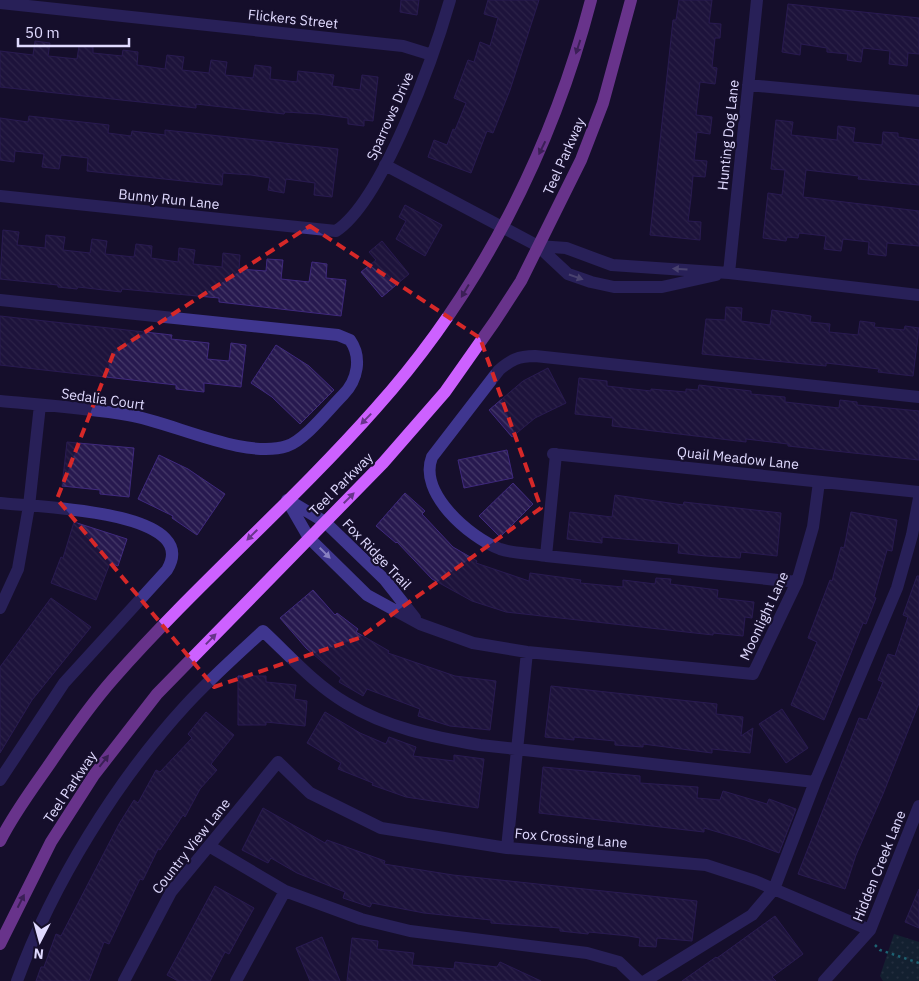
<svg xmlns="http://www.w3.org/2000/svg" width="919" height="981" viewBox="0 0 919 981" font-family="'IBM Plex Sans',sans-serif">
	<defs>
		<pattern id="grass-dots" width="8" height="8" patternUnits="userSpaceOnUse" patternTransform="scale(1.25)"><rect width="8" height="8" fill="#113637"/><path d="M2 2h.1M6 6h.1" fill="none" stroke="#335255" stroke-width="1.8" stroke-linecap="round"/></pattern>
		<pattern id="building-back-hatch" width="6" height="6" patternUnits="userSpaceOnUse" patternTransform="scale(1.25)"><rect width="6" height="6" fill="#27194f"/><path d="M-1 5l2 2M0 0l6 6M5-1l2 2" fill="none" stroke="#463a69"/></pattern>
	</defs>
	<rect width="100%" height="100%" fill="#160f2c"/>
	<path fill="url(#grass-dots)" d="M894,934L919,942V981H883L880,976Z"/>
	<path fill="url(#building-back-hatch)" stroke="#3f297d" d="M401,0H419L417,15L400,12Z
		M488,0H539L510,90L493,133L487,131L471,173L428,157L434,140L447,145L453,129L455,130L466,103L454,98L468,60L474,62L480,42L490,46L498,18L484,14Z
		M679,0H712L709,23L721,24L720,38H715L712,67L717,68L715,84L700,82L696,115L712,117L710,134L697,132L694,160L707,161L705,177L693,176L691,198L688,221L701,222L700,240L650,235L673,20H676Z
		M788,4L919,18V54L908,53L907,66L889,64L890,51L863,48L861,62L847,60L848,54L827,52V48L801,44L800,55L782,52Z
		M35,41L50,43L48,56L77,59L79,46L93,47V53L122,56L123,50L138,52L137,65L165,69L167,55L184,57L182,70L209,73L211,60L227,62L225,75L253,78L255,65L271,67L270,79L297,82L298,71L334,75L332,86L360,90L362,75L378,77L373,121L364,120V126L348,124V118L318,114L285,112L284,114L196,104V108L0,87V51L33,55Z
		M29,116L109,125L108,133L131,136L132,131L165,135V130L338,149L332,197L314,195L315,183L286,179L284,193L268,190L270,178L251,175L223,173L222,185L87,171L88,158L61,155L59,169L42,167L44,154L15,151L14,162L0,160V118L28,122Z
		M776,120L793,122L791,135L837,140L838,126L855,128L853,142L882,145L883,132L898,133V137L919,140V185L858,179L859,176L806,170L803,197L919,211V246L887,243L886,256L868,254L869,242L843,239L841,251L824,249L826,236L799,233L798,238L787,237L786,241L763,238L768,193L782,195L785,170L771,169Z
		M405,205L442,225L425,256L396,239L406,221L399,217Z
		M3,230L19,232L17,245L45,248L46,235L65,237L63,250L90,253L92,239L107,241L105,254L134,257L136,244L152,246L151,258L178,262L179,248L195,250L193,264L222,267L223,253L240,255L239,269L266,271L267,259L283,260L281,279L309,282L312,262L327,264L326,278L346,280L341,316L219,302V298L122,289L121,292L78,287L77,289L58,287V285L0,279Z
		M382,241L409,274L382,297L361,272L376,260L369,252Z
		M726,307L742,308L741,321L770,325L772,310L811,316L810,322L830,324L829,332L858,335L860,321L875,323L874,327L904,330L905,326L919,328L913,376L878,372L879,369L826,363V366L702,354L706,319L725,320Z
		M0,316L172,335L171,339L209,343L207,359L229,361L231,343L246,345L241,387L204,383V392L176,389V385L0,365Z
		M276,345L309,366L334,390L300,424L272,397L251,383Z
		M548,368L566,403L535,418L512,437L489,410L523,381Z
		M579,378L607,381V386L651,391V389L686,392V389L698,390L699,385L751,391V394L785,397V402L839,408L840,400L857,402V405L919,411V460L788,446V444L746,439V442L612,426L613,418L575,414Z
		M67,442L134,448L129,497L100,494V490L62,486Z
		M507,450L513,478L464,488L458,460Z
		M159,455L188,469L225,494L197,535L172,518L173,516L138,499Z
		M513,483L533,504L500,537L479,516Z
		M405,493L425,511L422,514L453,547L477,561L476,563L529,581L530,573L581,580L580,583L623,587V580L655,584L656,578L671,579L670,584L718,590L717,598L754,602L752,618L745,617L743,636L713,633V635L506,612L472,601L432,579L397,542L396,543L376,526Z
		M615,495L683,505L684,502L781,513L777,556L741,552L740,558L706,556L678,553L679,544L602,537V543L567,539L570,512L612,517Z
		M851,512L897,520L892,551L887,550L874,597L876,598L866,624L863,623L824,720L791,705L817,642L808,638L830,580L832,581L841,547L844,548Z
		M74,522L127,539L118,566L110,563L96,600L51,583L61,557L63,558Z
		M917,576H919V703L883,794L856,855L845,889L798,874L859,718L867,720L883,682L878,680L888,654L895,656L908,617L903,615Z
		M313,590L335,615L337,613L358,629L356,632L389,651L388,653L455,676L496,681L490,730L450,726L418,716L420,709L367,689L363,696L339,682L341,678L306,648L280,618Z
		M51,598L91,627L32,700L0,753V667Z
		M238,676H266V682L296,685L294,699L307,701L305,726L266,722V725H238Z
		M551,686L717,704L716,714L743,717L741,736L753,728L750,753L712,749V753L643,744V747L615,745V741L574,737V740L545,737Z
		M782,709L808,748L786,763L759,724Z
		M206,712L234,735L211,764L217,770L200,789L185,817L183,815L160,850L158,849L143,880L140,879L109,944L104,942L89,981H36L41,967H44L56,934L61,936L119,824L134,800L138,803L156,770L160,772L192,738L188,734Z
		M325,712L360,733L386,744L389,737L416,747L413,756L454,761V755L484,759L478,808L406,797L372,785L373,783L338,769L341,763L307,743Z
		M543,767L640,776V783L698,787L697,798L720,800L723,791L767,804L769,799L796,809L779,853L745,840L704,828V832L539,813Z
		M263,808L325,843L327,840L385,861L384,864L453,875L697,901L692,941L657,938L656,947L639,946L640,938L629,936L589,932L588,934L560,931V928L491,923V920L424,913L372,903L370,907L343,898L345,892L297,873L271,858L268,863L242,850Z
		M215,886L254,908L229,954L225,952L210,981H178L167,975Z
		M919,889V928L905,922Z
		M775,916L803,954L772,977L776,981H682L716,957L717,958Z
		M322,937L340,981H310L296,948Z
		M352,938L378,941L377,949L414,953L412,965L454,969L455,962L497,967L500,962L541,981H347Z"/>
	<g fill="none" stroke-linecap="round" stroke-linejoin="round">
		<path stroke="#26c7c7" stroke-width="2.5" stroke-dasharray="2.5 4" stroke-linecap="butt" d="M875,945L880,950L919,963"/>
		<path stroke="#3f368f" stroke-width="12" d="M0,3L403,46L432,55
			M748,85L919,101
			M385,165L538,246L568,274L591,282L614,287H662L716,275
			M0,196L336,231C383,200 434,56 450,0
			M538,246L566,248L612,265L729,273L919,295
			M729,273L757,0
			M0,300L338,335L350,340C362,357 358,380 343,395C329,409 305,440 287,446C245,460 172,422 128,415C86,408 43,405 0,401
			M553,454L919,492
			M556,454L546,556L797,582
			M287,500L309,538L367,595L420,624L473,643L527,652L753,674L797,582L813,527L819,482
			M288,500L325,522L385,580L415,618
			M0,503C29,507 204,509 167,570L64,683L0,780
			M546,556C532,553 514,554 500,549C469,537 418,493 432,457L499,370C511,360 518,356 535,356L919,397
			M0,608L18,569L29,506L40,405
			M209,846L285,891L361,919L410,931L587,953L619,962L639,981
			M507,848L527,652
			M17,981C52,885 117,780 186,705C210,679 237,655 263,631C289,655 315,685 346,703C387,728 433,737 480,745L815,782
			M124,981L171,892L278,762L310,793L381,828L507,848L706,865L755,881L870,930
			M236,981L285,891
			M645,981L752,915L774,889L815,782L897,588L912,535L919,498
			M824,981L870,930L919,806"/>
		<path stroke="#cd61ff" stroke-width="12" d="M0,841C14,813 33,788 51,762C70,734 91,704 114,678C197,584 293,502 376,408C480,292 552,150 591,0
			M0,944L51,842L94,775L157,694L383,463L445,392L495,321L521,281L581,160L603,103L631,0"/>
	</g>
	<defs><path id="oneway-solid" d="M-6-.8H1V-3.2L6.5 0L1 3.2V.8H-6Z" transform="scale(1.25)"/></defs>
	<g fill="#68348b">
		<use href="#oneway-solid" transform="translate(578 47) rotate(108)"/>
		<use href="#oneway-solid" transform="translate(542 148) rotate(116)"/>
		<use href="#oneway-solid" transform="translate(465 291) rotate(121)"/>
		<use href="#oneway-solid" transform="translate(366 419) rotate(134)"/>
		<use href="#oneway-solid" transform="translate(349 498) rotate(-45)"/>
		<use href="#oneway-solid" transform="translate(252 535) rotate(135)"/>
		<use href="#oneway-solid" transform="translate(211 639) rotate(-46)"/>
		<use href="#oneway-solid" transform="translate(104 761) rotate(-52)"/>
		<use href="#oneway-solid" transform="translate(21 901) rotate(-63)"/>
	</g>
	<g fill="#8780c1">
		<use href="#oneway-solid" transform="translate(680 269) rotate(-177)"/>
		<use href="#oneway-solid" transform="translate(576 277) rotate(19)"/>
		<use href="#oneway-solid" transform="translate(325 553) rotate(45)"/>
	</g>
	<path d="M0 0H919V981H0ZM310,226L480,338L541,508L359,638L214,687L57,499L114,352Z" fill="#160f2c" fill-opacity=".55" fill-rule="evenodd"/>
	<path fill="none" stroke="#d62828" stroke-width="4" stroke-dasharray="10 6" stroke-linejoin="round" d="M310,226L480,338L541,508L359,638L214,687L57,499L114,352Z"/>
	<g text-anchor="middle" dominant-baseline="central" stroke-width="4.5" stroke-linejoin="round" paint-order="stroke">
		<g font-size="14" fill="#e0daff" stroke="#160f2c">
			<text transform="translate(293 19) rotate(6)">Flickers Street</text>
			<text transform="translate(390 116) rotate(-66)">Sparrows Drive</text>
			<text transform="translate(728 135) rotate(-84)">Hunting Dog Lane</text>
			<text transform="translate(564 156) rotate(-66)">Teel Parkway</text>
			<text transform="translate(169 199) rotate(6)">Bunny Run Lane</text>
			<text transform="translate(103 399) rotate(8)">Sedalia Court</text>
			<text transform="translate(738 458) rotate(6)">Quail Meadow Lane</text>
			<text transform="translate(341 484) rotate(-45)">Teel Parkway</text>
			<text transform="translate(377 554) rotate(46)">Fox Ridge Trail</text>
			<text transform="translate(764 616) rotate(-65)">Moonlight Lane</text>
			<text transform="translate(70 787) rotate(-56)">Teel Parkway</text>
			<text transform="translate(571 838) rotate(5)">Fox Crossing Lane</text>
			<text transform="translate(191 846) rotate(-52)">Country View Lane</text>
			<text transform="translate(879 866) rotate(-68)">Hidden Creek Lane</text>
		</g>
	</g>
	<g transform="translate(40 941) rotate(186)" stroke="#160f2c" stroke-width="4" paint-order="stroke">
	<path d="M0-4L9 19L0 12L-9 19Z" fill="#e0daff"/>
	<text y="-8" font-size="14" font-weight="bold" text-anchor="middle" fill="#e0daff">N</text>
	</g>
	<path d="M18 38v8h111v-8" fill="none" stroke="#e0daff" stroke-width="2.5"/>
	<text x="25" y="38" font-size="15" fill="#e0daff" stroke="#160f2c" stroke-width="4" paint-order="stroke">50 m</text>
</svg>
